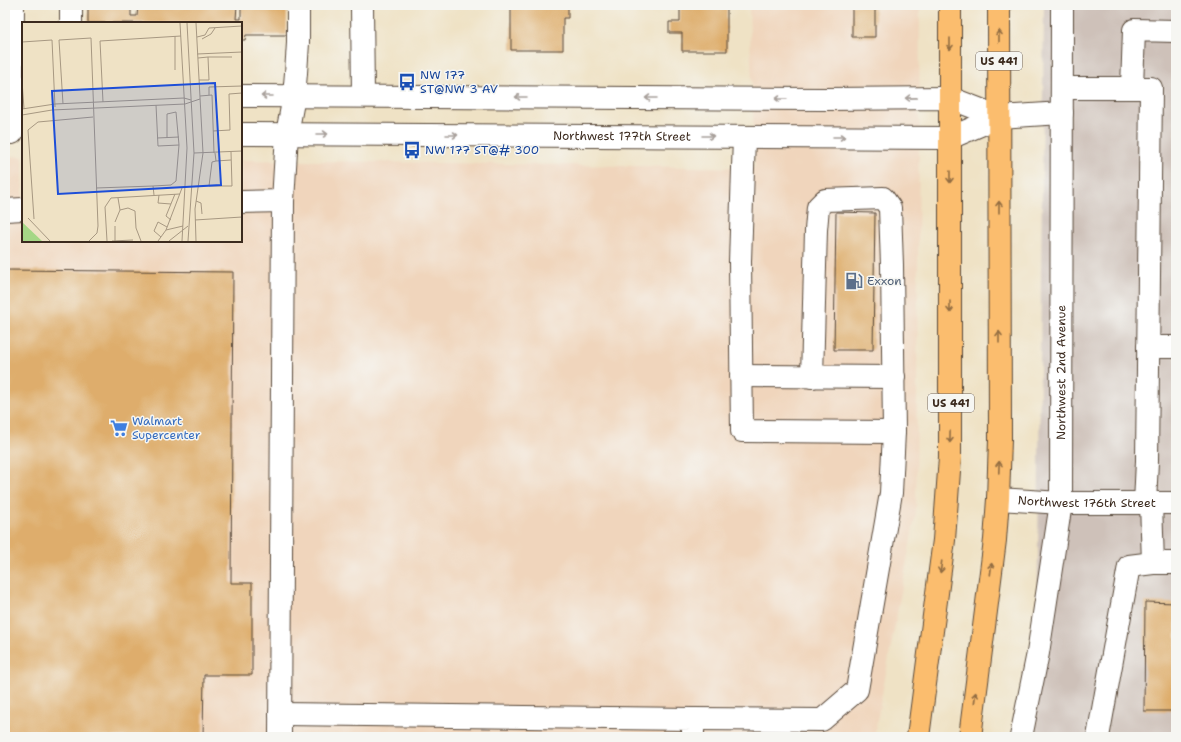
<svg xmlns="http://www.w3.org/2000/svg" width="1181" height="742" viewBox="0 0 1181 742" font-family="'Shantell Sans',sans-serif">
	<rect width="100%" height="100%" fill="#f6f6f2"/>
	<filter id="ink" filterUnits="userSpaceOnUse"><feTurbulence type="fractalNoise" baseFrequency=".025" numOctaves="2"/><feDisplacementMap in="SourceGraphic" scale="8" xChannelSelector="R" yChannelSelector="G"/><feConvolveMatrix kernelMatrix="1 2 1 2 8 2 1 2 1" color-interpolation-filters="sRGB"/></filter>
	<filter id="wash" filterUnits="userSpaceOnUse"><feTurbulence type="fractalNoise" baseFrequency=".012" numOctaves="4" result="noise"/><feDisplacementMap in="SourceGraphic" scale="16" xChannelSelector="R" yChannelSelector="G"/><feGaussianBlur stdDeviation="0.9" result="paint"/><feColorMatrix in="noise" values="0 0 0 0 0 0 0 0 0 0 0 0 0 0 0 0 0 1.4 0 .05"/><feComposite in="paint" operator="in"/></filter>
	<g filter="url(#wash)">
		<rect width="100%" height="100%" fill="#efe2c5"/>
		<path fill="#f0d5bc" d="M749,5H920L916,512L874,737H5V156L23,157V241H241V160L755,168Z"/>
		<path fill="#cec1b9" d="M1044,5H1176V737H1036Z"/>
		<g id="blocks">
			<path fill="#dead6c" d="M88,5H131V16H137L138,5H237L236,19H241V5H287V35H246L245,40H241V23H88Z
				M511,5H558V6H568V18H563V50H511Z
				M680,5H727V51H682V33H669V22H680Z
				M852,5H875V37H852Z
				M836,212L875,213L873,350H834Z
				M5,270L233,272L231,583H252V675H204L203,737H5Z
				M1145,602L1176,603V711H1144Z"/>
		</g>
	</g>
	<g filter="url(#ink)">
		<use href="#blocks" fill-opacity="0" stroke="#564637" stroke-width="1"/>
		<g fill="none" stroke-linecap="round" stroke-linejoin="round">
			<g stroke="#564637" stroke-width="24">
				<g id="minor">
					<path d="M71,5V23"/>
					<path d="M362,5L363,96"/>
					<path d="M1062,88H1151L1147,461L1145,503"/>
					<path d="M1132,88L1134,30L1176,31"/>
					<path d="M241,96L826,99L950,98L999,117"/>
					<path d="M12,133L13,5"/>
					<path id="s1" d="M241,134L950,138L999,117L1062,113"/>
					<path d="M744,137L740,262L742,431L894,432"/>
					<path d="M241,202L283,201"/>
					<path d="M5,210L23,209"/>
					<path d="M1148,347H1176"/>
					<path d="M741,376L894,377"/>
					<path id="s2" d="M998,499L1061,503H1176"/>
					<path d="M1153,563H1176"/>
					<path d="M280,714L693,719V737"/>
					<path d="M693,719L822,720L857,690L891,493L894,432L892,265L890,208L883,198L825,200L818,207L816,230L812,377"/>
					<path d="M280,737L283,201L287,134L294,96L296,73L298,43V5"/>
					<path id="s3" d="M1021,737L1038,653L1061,503L1062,5"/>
					<path d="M1098,737L1129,566L1153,563L1151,503"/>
				</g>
			</g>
			<g stroke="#564637" stroke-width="24">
				<path id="major" d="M918,737L944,540L950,457V5
					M970,737L995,540L998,499L1000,439L999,5"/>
			</g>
			<use href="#minor" stroke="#fff" stroke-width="22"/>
			<use href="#major" stroke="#fbbd6e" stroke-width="22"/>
		</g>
		<defs><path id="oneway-shaft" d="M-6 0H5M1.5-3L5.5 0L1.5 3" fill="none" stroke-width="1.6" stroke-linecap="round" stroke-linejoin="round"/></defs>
		<g stroke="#916c42">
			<use href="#oneway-shaft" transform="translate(999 36) rotate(-90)"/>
			<use href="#oneway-shaft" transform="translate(950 44) rotate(90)"/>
			<use href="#oneway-shaft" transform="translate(950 177) rotate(90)"/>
			<use href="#oneway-shaft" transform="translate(999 207) rotate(-90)"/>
			<use href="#oneway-shaft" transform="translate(950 307) rotate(90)"/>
			<use href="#oneway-shaft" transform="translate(999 337) rotate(-90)"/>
			<use href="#oneway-shaft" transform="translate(950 437) rotate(91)"/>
			<use href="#oneway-shaft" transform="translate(999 467) rotate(-88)"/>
			<use href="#oneway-shaft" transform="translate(941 567) rotate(97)"/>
			<use href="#oneway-shaft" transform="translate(991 569) rotate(-83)"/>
			<use href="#oneway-shaft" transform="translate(975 698) rotate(-83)"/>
		</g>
		<g stroke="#a79f9a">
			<use href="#oneway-shaft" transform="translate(267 96) rotate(-180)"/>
			<use href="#oneway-shaft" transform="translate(521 97) rotate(-180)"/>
			<use href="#oneway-shaft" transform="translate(651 98) rotate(-180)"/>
			<use href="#oneway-shaft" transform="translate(911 98) rotate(179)"/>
			<use href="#oneway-shaft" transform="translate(781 99) rotate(-180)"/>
			<use href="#oneway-shaft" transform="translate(322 134)"/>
			<use href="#oneway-shaft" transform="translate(452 135)"/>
			<use href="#oneway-shaft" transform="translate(708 136)"/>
			<use href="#oneway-shaft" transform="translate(839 137)"/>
		</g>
	</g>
	<defs>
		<g id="bus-bare" transform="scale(1.38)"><path d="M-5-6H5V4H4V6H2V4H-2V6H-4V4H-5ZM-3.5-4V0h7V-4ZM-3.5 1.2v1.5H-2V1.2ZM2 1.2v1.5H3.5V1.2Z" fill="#1a4fb4" stroke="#f6f6f2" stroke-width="2.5" paint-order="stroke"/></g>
		<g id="fuel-bare" transform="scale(1.38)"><path d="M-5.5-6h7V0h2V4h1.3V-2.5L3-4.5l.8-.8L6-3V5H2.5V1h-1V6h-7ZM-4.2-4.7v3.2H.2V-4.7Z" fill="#5c6f8a" stroke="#f6f6f2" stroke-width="2.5" paint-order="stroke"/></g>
		<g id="supermarket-bare" transform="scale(1.38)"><path d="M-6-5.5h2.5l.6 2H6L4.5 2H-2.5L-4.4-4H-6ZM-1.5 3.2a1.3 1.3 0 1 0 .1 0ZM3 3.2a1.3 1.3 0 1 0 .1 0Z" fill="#3f7fe0" stroke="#f6f6f2" stroke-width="2.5" paint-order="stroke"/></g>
	</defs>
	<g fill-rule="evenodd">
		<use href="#bus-bare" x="407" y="82"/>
		<use href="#bus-bare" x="412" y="150"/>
		<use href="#fuel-bare" x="854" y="281"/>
		<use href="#supermarket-bare" x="119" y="428"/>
	</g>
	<g text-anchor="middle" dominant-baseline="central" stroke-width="3" stroke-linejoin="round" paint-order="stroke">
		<g fill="#f6f6f2" stroke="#73675e" stroke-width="1">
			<rect x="976" y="52" width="46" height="18" rx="3"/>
			<rect x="928" y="394" width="46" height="18" rx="3"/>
		</g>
		<g font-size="11" font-weight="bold" fill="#3b2a1e">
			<text x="999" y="61">US 441</text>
			<text x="951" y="403">US 441</text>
		</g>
		<g font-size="12" fill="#164399" stroke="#f6f6f2" text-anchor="start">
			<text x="420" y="75">NW 177<tspan x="420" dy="14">ST@NW 3 AV</tspan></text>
			<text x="425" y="150">NW 177 ST@# 300</text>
		</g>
		<g font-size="12" fill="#3b2a1e" stroke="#f6f6f2">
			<text stroke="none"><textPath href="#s1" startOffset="381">Northwest 177th Street</textPath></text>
			<text stroke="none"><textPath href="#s3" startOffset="368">Northwest 2nd Avenue</textPath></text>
			<text stroke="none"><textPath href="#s2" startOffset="89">Northwest 176th Street</textPath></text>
		</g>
		<g font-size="12" fill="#4e5e75" stroke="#f6f6f2" text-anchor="start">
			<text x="867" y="281">Exxon</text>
		</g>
		<g font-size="12" fill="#366cbe" stroke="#f6f6f2" text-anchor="start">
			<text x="132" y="421">Walmart<tspan x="132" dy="14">Supercenter</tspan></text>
		</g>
	</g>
	<g transform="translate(22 22)">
		<rect width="220" height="220" fill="#efe2c5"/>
		<path d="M0,201V200L20,219H0Z" fill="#a5d786"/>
		<path fill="none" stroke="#a79882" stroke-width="1" d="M158,1L165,126L160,219M165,1L172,131L166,219M174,1L181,131L173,187L174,219M175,15L183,13L187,6L220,4M180,17L189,12L193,6M0,20L30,18L33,85M175,32L220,30M186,35H210M176,36L186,35L187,58H177M153,48V14M0,59L2,87M187,73V65L220,64M178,74L190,73L192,131M81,80L78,19L159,14M41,82L37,18L69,16L76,204L75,211L67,219M134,83L136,124L157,123M0,87L33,82L162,76L169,78M0,93L30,88L163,82L178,77M191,109L208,108L207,72L220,71M135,116L157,115M172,131L220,129M193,131L194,139L190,140L187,164H210L209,130M194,139L209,138M131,164L149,163L154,159L157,123L154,90L145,92V116M74,166L131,164L132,173M137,173L136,181L149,182M174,179L179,181L180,192M98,188L106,186L113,189L114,206L119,219M6,196L28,219M12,197L6,108L16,100L71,95M149,198L144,194L153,172M173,198L220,195M93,200L98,188L96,176M93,204V219M144,208L160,166M139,215L132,209L136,200L145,205M85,219L83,185L89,176L158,172M90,219L111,218M136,219L144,208L161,204M147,219L166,204"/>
		<path fill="#1d4ed8" fill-opacity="0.15" stroke="#1d4ed8" stroke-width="2" d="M193,61L199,163L36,172L30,69Z"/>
		<rect width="220" height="220" fill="none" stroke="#3b2a1e" stroke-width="2"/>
	</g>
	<rect width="1181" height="742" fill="none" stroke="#f6f6f2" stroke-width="20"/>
</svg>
